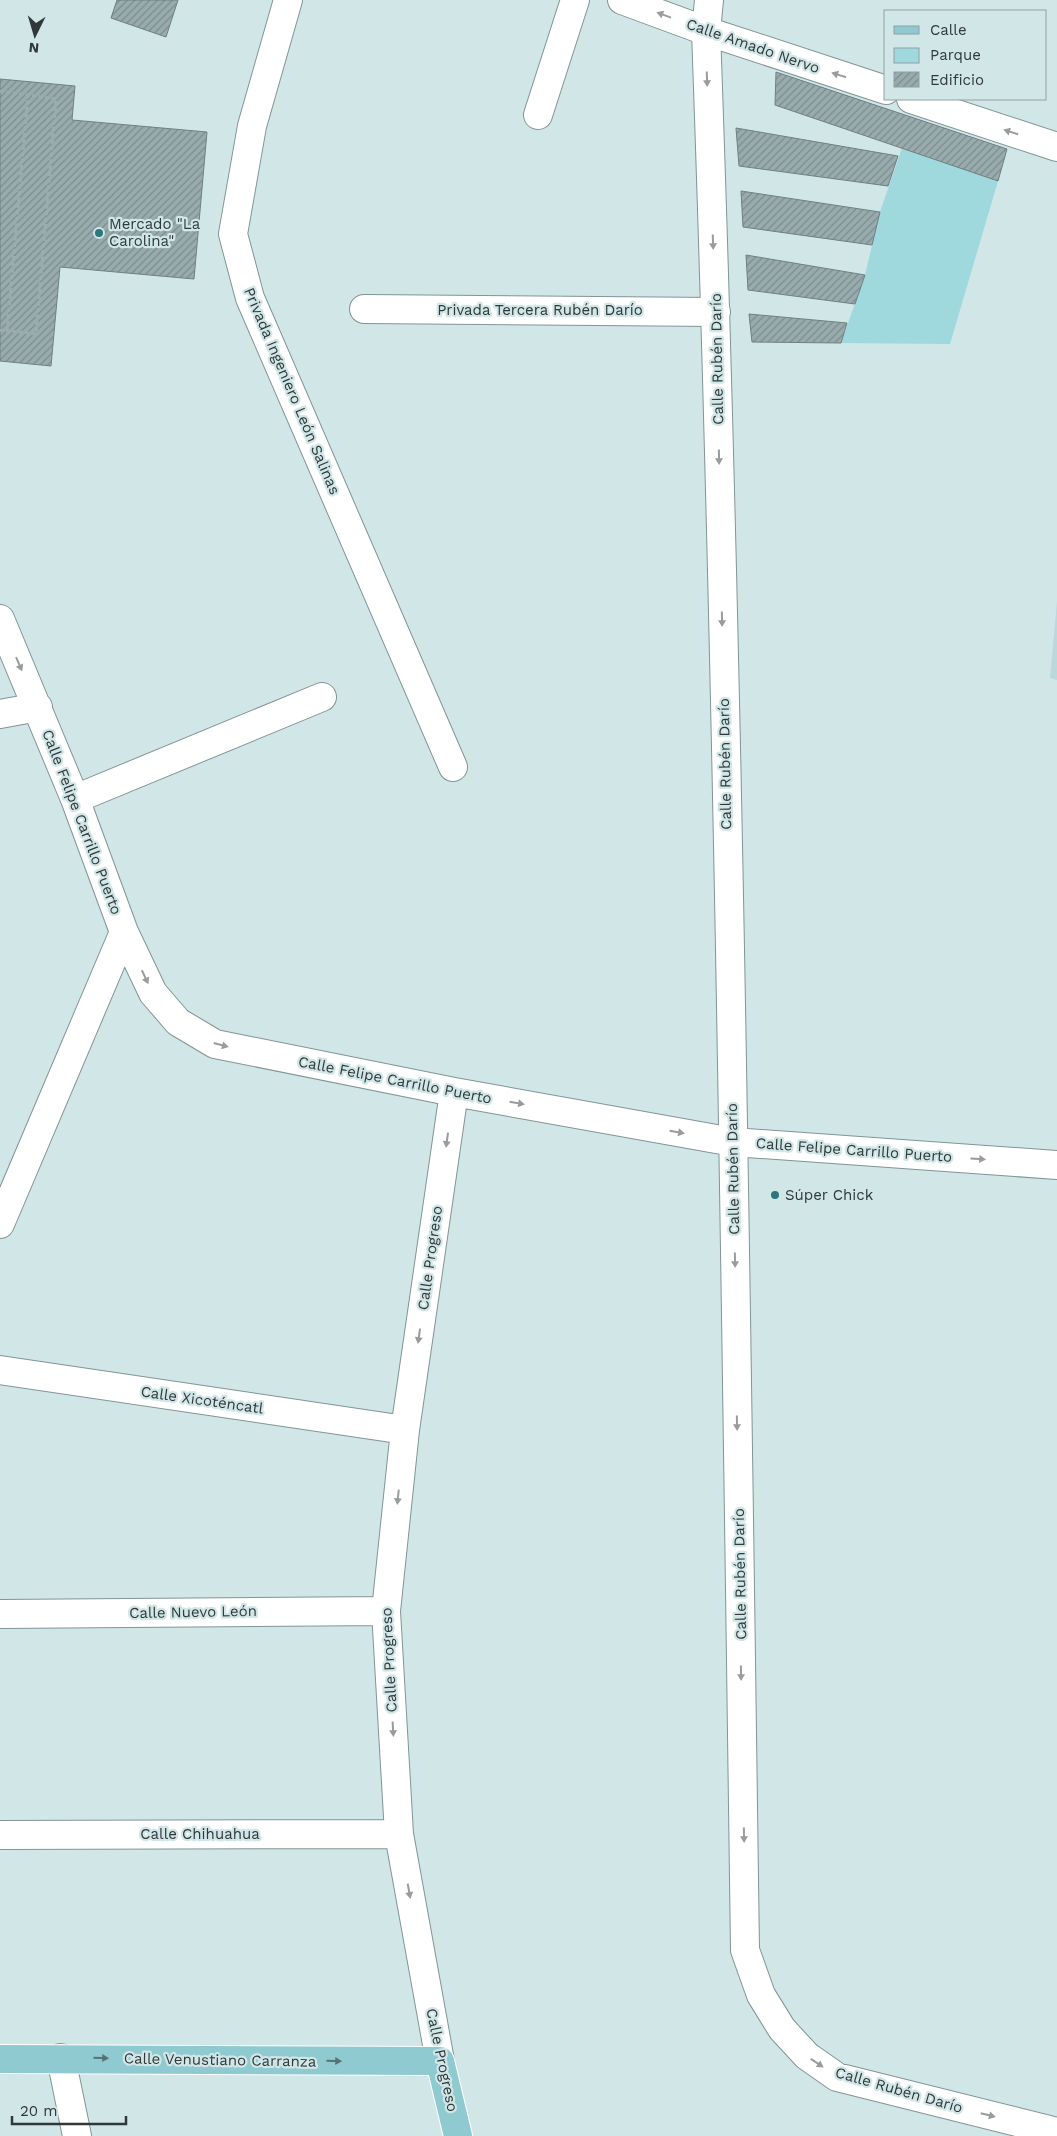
<svg xmlns="http://www.w3.org/2000/svg" width="1057" height="2136" viewBox="0 0 1057 2136" font-family="'Work Sans',sans-serif">
	<defs>
		<pattern id="building-hatch" width="6" height="6" patternUnits="userSpaceOnUse" patternTransform="scale(1.25)"><rect width="6" height="6" fill="#98abad"/><path d="M-1 1l2-2M0 6l6-6M5 7l2-2" fill="none" stroke="#7c8c8e"/></pattern>
	</defs>
	<rect width="100%" height="100%" fill="#d1e6e7"/>
	<path fill="#bcd8db" d="M1057,601V680L1050,678Z"/>
	<path fill="#9fd8dd" d="M902,148L998,181L950,344L841,343L865,275L880,212Z"/>
	<path fill="url(#building-hatch)" stroke="#6e8082" d="M117,0H178L166,37L111,18Z
		M776,72L1007,149L998,181L775,105Z
		M0,79L75,86L72,120L207,132L194,279L60,267L51,366L0,361Z
		M736,128L898,156L888,186L739,166Z
		M741,191L880,212L872,245L743,227Z
		M746,255L865,275L855,304L748,290Z
		M749,314L847,323L841,343L752,342Z"/>
	<g fill="none" stroke-linecap="round" stroke-linejoin="round">
		<g stroke="#829496" stroke-width="30">
			<path id="minor" d="M288,0L252,126L233,234L250,298L453,767
				M622,0L706,31L886,90
				M709,0L706,31C729,670 736,1310 745,1950L761,1995L782,2029L807,2056L837,2077L1057,2132
				M911,99L1057,147
				M538,115L575,0
				M364,309L716,312
				M0,619L75,799L124,932L153,993L178,1022L215,1044L454,1092L733,1142L1057,1165
				M0,714L38,707
				M75,799L322,697
				M0,1224L124,932
				M0,1370L405,1430
				M0,1614L386,1611
				M0,1835L399,1834
				M61,2058L77,2136
				M440,2061L399,1834L386,1611L405,1430L454,1092"/>
		</g>
		<g stroke="#fff" stroke-width="30">
			<path id="major" d="M0,2059L440,2061L458,2136"/>
		</g>
		<path stroke="#9dadae" stroke-width="3" stroke-dasharray="4 2.5" stroke-linecap="butt" d="M0,91L56,99L36,334L0,330
			M7,331L28,95"/>
		<use href="#minor" stroke="#fff" stroke-width="28"/>
		<use href="#major" stroke="#8ecacf" stroke-width="28"/>
	</g>
	<defs><path id="oneway-solid" d="M-6-.8H1V-3.2L6.5 0L1 3.2V.8H-6Z" transform="scale(1.25)"/></defs>
	<g fill="#989c9c">
		<use href="#oneway-solid" transform="translate(664 15) rotate(-160)"/>
		<use href="#oneway-solid" transform="translate(839 75) rotate(-162)"/>
		<use href="#oneway-solid" transform="translate(707 79) rotate(88)"/>
		<use href="#oneway-solid" transform="translate(1011 132) rotate(-162)"/>
		<use href="#oneway-solid" transform="translate(713 242) rotate(88)"/>
		<use href="#oneway-solid" transform="translate(719 457) rotate(89)"/>
		<use href="#oneway-solid" transform="translate(722 619) rotate(89)"/>
		<use href="#oneway-solid" transform="translate(19 664) rotate(67)"/>
		<use href="#oneway-solid" transform="translate(145 977) rotate(65)"/>
		<use href="#oneway-solid" transform="translate(221 1045) rotate(15)"/>
		<use href="#oneway-solid" transform="translate(517 1103) rotate(10)"/>
		<use href="#oneway-solid" transform="translate(677 1132) rotate(10)"/>
		<use href="#oneway-solid" transform="translate(447 1140) rotate(98)"/>
		<use href="#oneway-solid" transform="translate(978 1159) rotate(4)"/>
		<use href="#oneway-solid" transform="translate(735 1260) rotate(89)"/>
		<use href="#oneway-solid" transform="translate(419 1336) rotate(98)"/>
		<use href="#oneway-solid" transform="translate(737 1423) rotate(89)"/>
		<use href="#oneway-solid" transform="translate(398 1497) rotate(96)"/>
		<use href="#oneway-solid" transform="translate(741 1673) rotate(89)"/>
		<use href="#oneway-solid" transform="translate(393 1729) rotate(87)"/>
		<use href="#oneway-solid" transform="translate(744 1835) rotate(89)"/>
		<use href="#oneway-solid" transform="translate(409 1891) rotate(80)"/>
		<use href="#oneway-solid" transform="translate(817 2063) rotate(34)"/>
		<use href="#oneway-solid" transform="translate(988 2115) rotate(14)"/>
	</g>
	<g fill="#567275">
		<use href="#oneway-solid" transform="translate(101 2058) rotate(1)"/>
		<use href="#oneway-solid" transform="translate(334 2061) rotate(1)"/>
	</g>
	<g fill="#2d767c" stroke="#d1e6e7" stroke-width="2">
		<circle cx="99" cy="233" r="5"/>
		<circle cx="775" cy="1195" r="5"/>
	</g>
	<g text-anchor="middle" dominant-baseline="central" stroke-width="4.5" stroke-linejoin="round" paint-order="stroke">
		<g font-size="15" fill="#303839" stroke="#d1e6e7">
			<text transform="translate(753 46) rotate(19)">Calle Amado Nervo</text>
			<text x="540" y="310">Privada Tercera Rubén Darío</text>
			<text transform="translate(717 359) rotate(-91)">Calle Rubén Darío</text>
			<text transform="translate(292 391) rotate(67)">Privada Ingeniero León Salinas</text>
			<text transform="translate(725 764) rotate(-91)">Calle Rubén Darío</text>
			<text transform="translate(82 822) rotate(69)">Calle Felipe Carrillo Puerto</text>
			<text transform="translate(395 1080) rotate(11)">Calle Felipe Carrillo Puerto</text>
			<text transform="translate(854 1150) rotate(4)">Calle Felipe Carrillo Puerto</text>
			<text transform="translate(733 1169) rotate(-91)">Calle Rubén Darío</text>
			<text transform="translate(430 1258) rotate(-82)">Calle Progreso</text>
			<text transform="translate(202 1400) rotate(8)">Calle Xicoténcatl</text>
			<text transform="translate(740 1574) rotate(-91)">Calle Rubén Darío</text>
			<text transform="translate(193 1612) rotate(-1)">Calle Nuevo León</text>
			<text transform="translate(389 1660) rotate(-93)">Calle Progreso</text>
			<text x="200" y="1834">Calle Chihuahua</text>
			<text transform="translate(220 2060) rotate(1)">Calle Venustiano Carranza</text>
			<text transform="translate(442 2060) rotate(78)">Calle Progreso</text>
			<text transform="translate(899 2090) rotate(16)">Calle Rubén Darío</text>
		</g>
		<g font-size="15" fill="#303839" stroke="#d1e6e7" text-anchor="start">
			<text x="109" y="224">Mercado "La<tspan x="109" dy="17">Carolina"</tspan></text>
			<text x="785" y="1195">Súper Chick</text>
		</g>
	</g>
	<rect x="884" y="10" width="162" height="90" fill="#d1e6e7" stroke="#91a0a1"/>
	<rect x="894" y="26" width="25" height="8" fill="#8ecacf" stroke="#91a0a1"/>
	<text x="930" y="35" font-size="15" fill="#303839">Calle</text>
	<rect x="894" y="48" width="25" height="15" fill="#9fd8dd" stroke="#91a0a1"/>
	<text x="930" y="60" font-size="15" fill="#303839">Parque</text>
	<rect x="894" y="72" width="25" height="15" fill="url(#building-hatch)" stroke="#91a0a1"/>
	<text x="930" y="85" font-size="15" fill="#303839">Edificio</text>
	<g transform="translate(35 35) rotate(185)" stroke="#d1e6e7" stroke-width="4" paint-order="stroke">
	<path d="M0-4L9 19L0 12L-9 19Z" fill="#303839"/>
	<text y="-8" font-size="14" font-weight="bold" text-anchor="middle" fill="#303839">N</text>
	</g>
	<path d="M12 2116v8h114v-8" fill="none" stroke="#303839" stroke-width="2.5"/>
	<text x="20" y="2116" font-size="15" fill="#303839" stroke="#d1e6e7" stroke-width="4" paint-order="stroke">20 m</text>
</svg>
